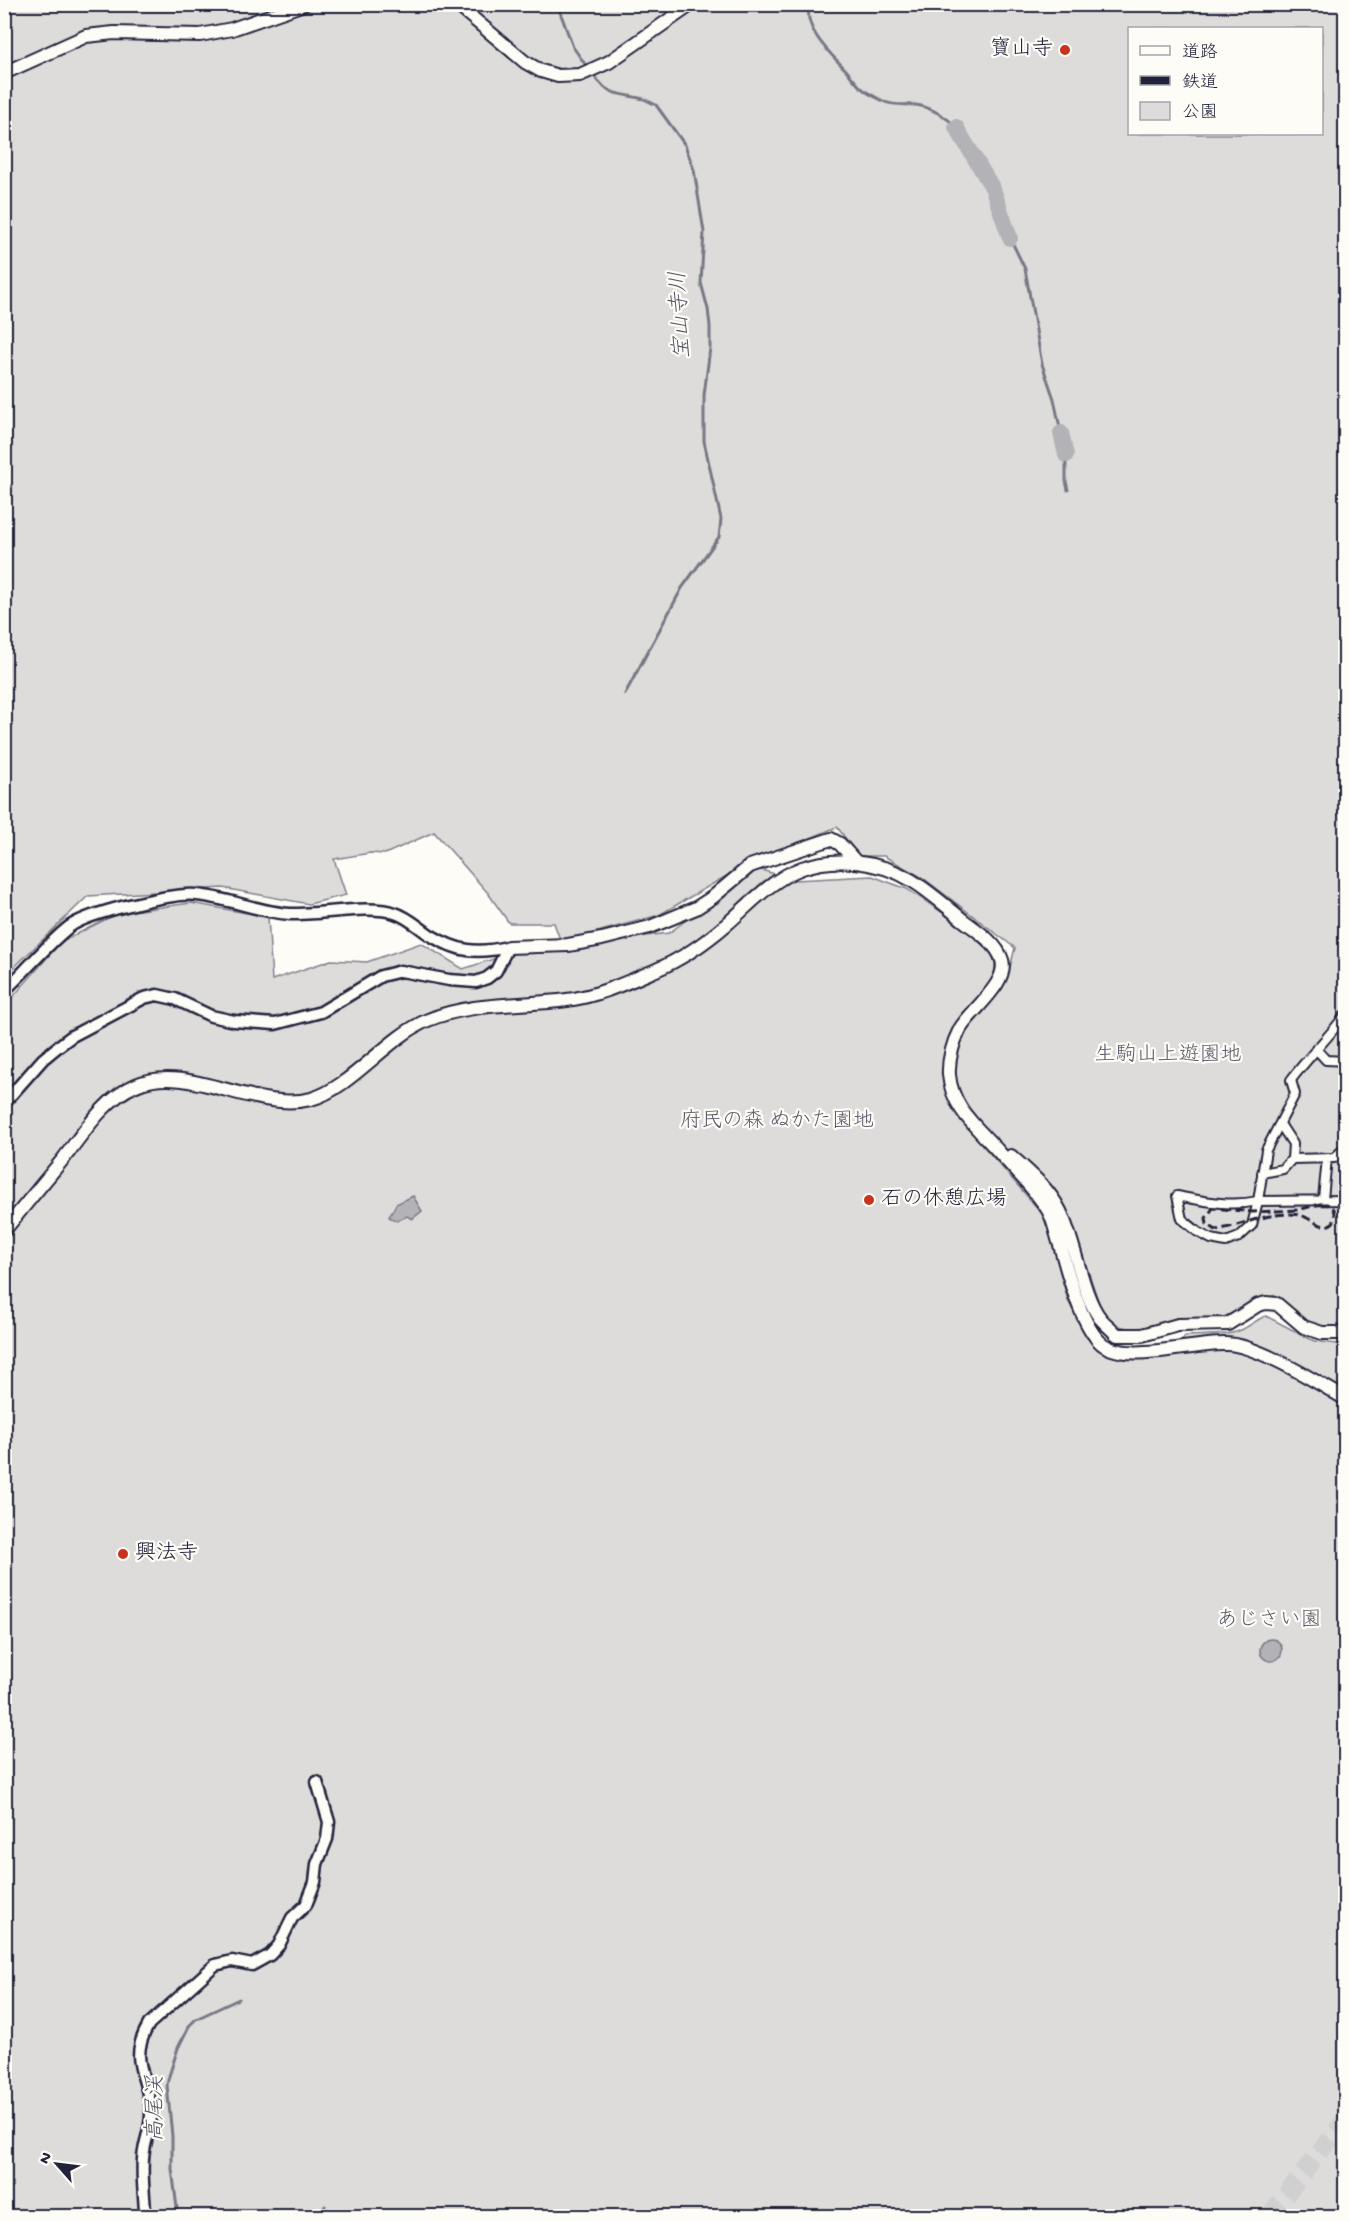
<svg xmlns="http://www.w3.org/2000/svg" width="1350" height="2221" viewBox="0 0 1350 2221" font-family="'Gochi Hand','Klee One',sans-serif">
	<rect width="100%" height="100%" fill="#fdfcf7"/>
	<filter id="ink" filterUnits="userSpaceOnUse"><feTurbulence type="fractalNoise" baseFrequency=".0167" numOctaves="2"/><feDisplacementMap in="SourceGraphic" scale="12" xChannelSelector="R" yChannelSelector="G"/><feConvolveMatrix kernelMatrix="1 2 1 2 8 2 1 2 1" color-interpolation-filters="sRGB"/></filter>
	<g filter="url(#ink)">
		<path fill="#dddcdb" stroke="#807f8b" stroke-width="1.5" fill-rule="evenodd" d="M5,5H1345V1327L1309,1325L1275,1295L1214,1321L1177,1319L1136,1330L1115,1325L1101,1309L1071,1221L973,1119L958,1093L954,1076L955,1059L967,1025L1007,979L1015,948L923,878L884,856H859L837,827L747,864L659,915L561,942L554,923H509L488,893L434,832L385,854L370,853L334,859L346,895L309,904L223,888L88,896L5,976ZM1130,28H1322V134H1130Z
			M758,869L795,880L872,876L907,889L959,924L989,951C1012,980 962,1005 953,1032C950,1040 952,1096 954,1107C955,1111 958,1115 960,1119L1046,1218L1068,1301L1092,1344L1106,1354L1115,1357L1173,1355L1185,1336C1200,1335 1217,1336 1232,1333C1246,1331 1254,1320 1266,1316L1314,1341L1345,1345V2216H5L4,1007L61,942L118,913L191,903L268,917L272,980L331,960L367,962L421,943L463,969L512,953L669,933L733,884Z"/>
		<path fill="#b2b2b7" stroke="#787885" stroke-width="1.5" d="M413,1196L422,1211L412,1219L407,1216L397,1221L389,1217L396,1204Z
			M1260 1650a11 11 0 1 1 22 0a11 11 0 1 1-22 0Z"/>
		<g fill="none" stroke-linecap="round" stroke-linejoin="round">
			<path stroke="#787885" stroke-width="3" d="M557,4L573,47L587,67
				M810,4C801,28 832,55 846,70C852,77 857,85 864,90C870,95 878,98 885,102C894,106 906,104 916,105C930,107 947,117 956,127
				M591,73L605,88L615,93L644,99L656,105L685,145L694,170L704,232L701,283L708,309L710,326V348L704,395V441L721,519L719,537L682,588L625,694
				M1010,238L1025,269L1042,364L1054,399L1061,433
				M1066,455V481L1068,490
				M178,2216L172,2169V2136L167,2085L169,2076L178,2048L189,2026L196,2019L239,1999
				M321,2216L325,2206"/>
			<path stroke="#b2b2b7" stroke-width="16" d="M956,127L993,189L1010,238
				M1061,433L1066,455"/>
			<path stroke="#d1d0d1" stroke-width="18" stroke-dasharray="18 9" stroke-linecap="butt" d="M1269,2216L1346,2119"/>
			<g stroke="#22223b" stroke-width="12">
				<path id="pedestrian" d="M1346,1014C1329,1037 1308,1057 1291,1080L1295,1094L1266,1150L1258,1201L1346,1200
					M1316,1049L1326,1060L1346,1061
					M1280,1124L1293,1144L1292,1159
					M1262,1173L1283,1169L1292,1159L1334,1158L1346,1147
					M1177,1196C1204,1201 1230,1207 1258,1201L1252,1225L1239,1237L1226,1242L1211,1239L1198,1232L1182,1219Z
					M1323,1199L1327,1158"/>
			</g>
			<g stroke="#22223b" stroke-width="15">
				<path id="minor" d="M4,991C27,970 45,946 69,927C87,913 174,892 197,895C229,898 258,912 290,914C318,915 372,904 395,913C408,917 418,927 430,935C458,952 476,954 508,947
					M4,1103L43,1059L60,1045L72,1036L144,998L157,995L175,999L211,1016L234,1021L275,1024L321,1012L381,976L401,971L449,980L476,982L487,978L496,971L508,947
					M145,2216C145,2195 140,2172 144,2151C146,2138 151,2127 151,2114C150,2076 126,2063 149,2024L215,1965L232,1961L252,1965L270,1955L279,1945L292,1918L306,1905L315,1882L317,1864L327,1839L329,1822L317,1782"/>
			</g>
			<g stroke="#22223b" stroke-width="16">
				<path id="tertiary" d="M456,4L525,62L541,71L558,76L580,75L609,62L692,4
					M4,73L86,36L114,33L200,35L232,29L304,4
					M508,947L568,945L602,939L650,927L696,908L713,897L750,866L831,839L840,844L856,862
					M1011,1156C1028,1171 1050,1190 1060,1211C1075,1241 1082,1295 1100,1318C1105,1324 1112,1329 1117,1335H1142L1178,1325L1228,1324L1258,1305L1266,1303L1277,1304L1304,1327L1322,1333H1346
					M4,1231C24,1206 44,1182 64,1158C84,1132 105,1098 136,1085C188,1062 255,1113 311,1099C351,1088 386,1038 428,1020C471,1002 521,1006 567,1000C598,996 628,982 656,970C682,959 705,943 727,924C750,904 772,879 802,868C836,856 880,861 911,880C929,891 946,906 963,920C976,930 997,943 1002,960C1009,983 971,1010 960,1029C953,1042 948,1060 949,1075C952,1109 978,1128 999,1152C1015,1170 1035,1189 1048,1210C1054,1220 1056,1234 1060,1245C1067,1271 1080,1321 1099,1341C1122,1366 1194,1342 1227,1344C1258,1345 1318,1383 1346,1399"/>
			</g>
			<use href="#pedestrian" stroke="#fdfcf7" stroke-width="8"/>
			<use href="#minor" stroke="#fdfcf7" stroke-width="10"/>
			<use href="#tertiary" stroke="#fdfcf7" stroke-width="12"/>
			<path stroke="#22223b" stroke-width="3" stroke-dasharray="9 4.5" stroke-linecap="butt" d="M1320,1204H1327L1334,1209C1336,1215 1336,1223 1329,1225C1320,1229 1308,1216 1299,1215C1274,1210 1240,1226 1216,1230L1207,1224L1206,1218L1213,1208L1253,1212L1298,1210Z"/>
		</g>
	</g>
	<g fill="#c8321e" stroke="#fdfcf7" stroke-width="2">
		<circle cx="1065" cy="50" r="6"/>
		<circle cx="869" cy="1200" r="6"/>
		<circle cx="123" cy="1554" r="6"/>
	</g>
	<g text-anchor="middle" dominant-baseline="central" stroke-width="4.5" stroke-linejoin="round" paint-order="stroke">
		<g font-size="21" fill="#22223b" stroke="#fdfcf7" text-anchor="start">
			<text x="1053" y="50" text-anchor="end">寶山寺</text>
			<text x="881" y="1200">石の休憩広場</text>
			<text x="135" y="1554">興法寺</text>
		</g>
		<g font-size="21" fill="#5a5a6b" stroke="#fdfcf7">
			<text x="1168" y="1056">生駒山上遊園地</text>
			<text x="777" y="1122">府民の森 ぬかた園地</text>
			<text x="1269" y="1621">あじさい園</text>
		</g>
		<g font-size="22" font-style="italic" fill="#545466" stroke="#fdfcf7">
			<text transform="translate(682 315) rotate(-93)">宝山寺川</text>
			<text transform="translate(157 2109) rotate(-90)">高尾渓</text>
		</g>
	</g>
	<rect width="1350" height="2221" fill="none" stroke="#fdfcf7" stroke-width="24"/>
	<rect x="12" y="12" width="1326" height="2197" fill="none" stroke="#22223b" stroke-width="2" filter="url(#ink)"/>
	<rect x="1128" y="27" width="195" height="108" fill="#fdfcf7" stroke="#a5a5ac" stroke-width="1.5"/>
	<rect x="1140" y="46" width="30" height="9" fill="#fdfcf7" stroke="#a5a5ac" stroke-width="1.5"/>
	<text x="1182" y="57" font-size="18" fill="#22223b">道路</text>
	<rect x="1140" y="76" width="30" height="9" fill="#22223b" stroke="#a5a5ac" stroke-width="1.5"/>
	<text x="1182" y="87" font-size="18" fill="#22223b">鉄道</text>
	<rect x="1140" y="102" width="30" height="18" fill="#dddcdb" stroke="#a5a5ac" stroke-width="1.5"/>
	<text x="1182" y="117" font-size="18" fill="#22223b">公園</text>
	<g transform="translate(57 2164) rotate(298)" stroke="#fdfcf7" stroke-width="4.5" paint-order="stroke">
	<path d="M0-4.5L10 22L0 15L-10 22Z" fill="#22223b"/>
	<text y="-9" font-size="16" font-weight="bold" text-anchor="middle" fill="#22223b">N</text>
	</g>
</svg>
